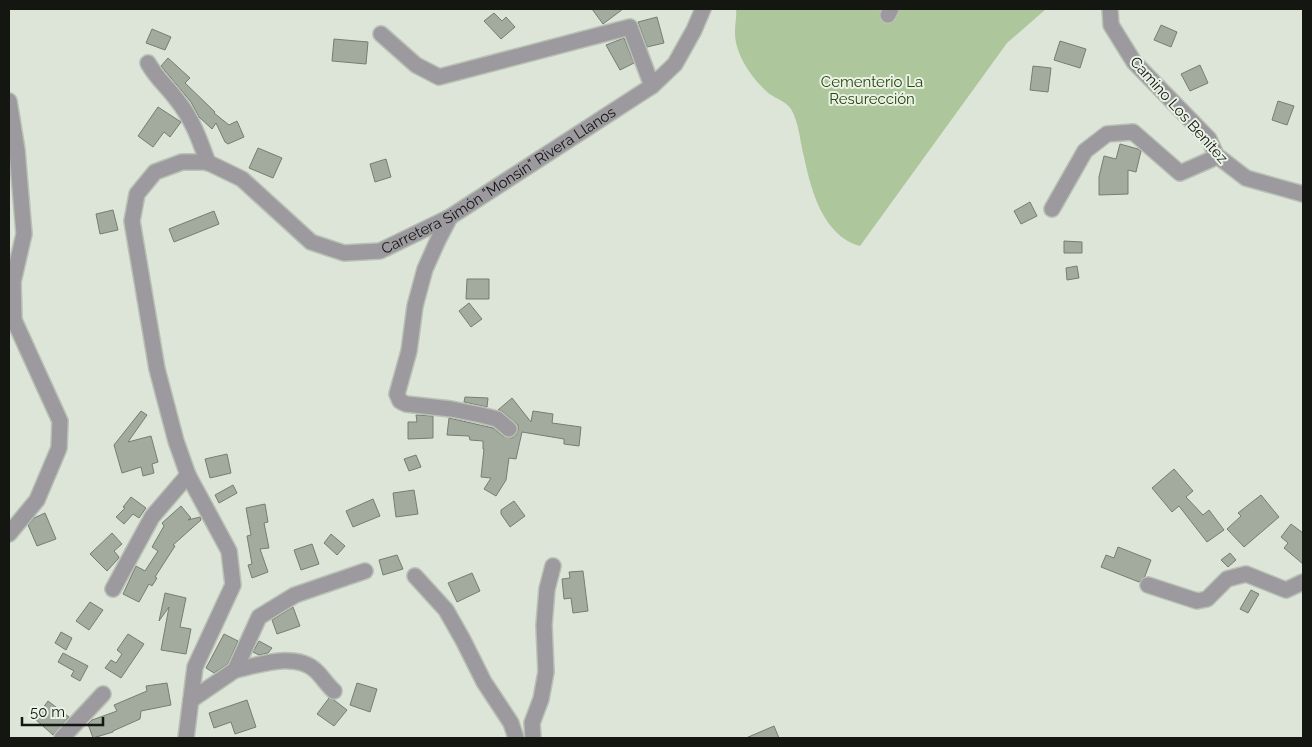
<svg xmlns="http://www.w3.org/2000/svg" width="1312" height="747" viewBox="0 0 1312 747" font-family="Raleway,sans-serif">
	<rect width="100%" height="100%" fill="#dde5d8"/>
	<path fill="#adc69b" d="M736,9H1046L1007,43L860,246C823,236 811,190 804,157C800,142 799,122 791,109C785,100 773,98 766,91C751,77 734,53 735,31C735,23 737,17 736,9Z"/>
	<path fill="#a3aa9e" stroke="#767d71" d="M592,9H623L603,24Z
		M494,13L502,21L506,17L515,27L501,39L484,21Z
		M657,17L664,43L647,47L638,22Z
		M1161,25L1177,32L1171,47L1154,40Z
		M152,29L171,37L165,50L146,43Z
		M624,38L634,63L620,70L606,45Z
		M334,39L368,42L366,64L332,61Z
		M1060,41L1086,49L1080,68L1054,60Z
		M168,58L190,78L185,83L215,112L214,113L229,125L237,121L244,137L228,144L225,142L216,123L212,129L199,117L191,102L161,66Z
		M1200,65L1208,83L1190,91L1181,74Z
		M1033,66L1051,68L1048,92L1030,90Z
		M1278,101L1294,106L1287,125L1272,120Z
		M158,107L181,122L170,137L164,132L153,147L138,136Z
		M1120,144L1138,149L1141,151L1136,172L1128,170V194L1099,195V177L1104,156L1116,159Z
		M258,148L282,158L273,178L249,168Z
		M386,159L391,177L375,182L370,164Z
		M1030,202L1037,216L1021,224L1014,211Z
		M113,210L118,230L100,234L96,214Z
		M214,211L219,224L174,242L169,229Z
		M1064,241L1082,242V253H1064Z
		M1077,266L1079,278L1067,280L1066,268Z
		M467,279H489V299H466Z
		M469,303L482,319L471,327L459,311Z
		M465,397L488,398L487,407L464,402Z
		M512,398L531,422L533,411L553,414L552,423L581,427L579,446L564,444V439L522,432L516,459L509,458L506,480L496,496L484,489L491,478L481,477L484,449H483V441L470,440L469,436L447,435L449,418L493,428L503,436L512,438L516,435L518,430V425L503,412L498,410Z
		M141,411L147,415L128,442L151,436L158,462L152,464L154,473L143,476L141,467L122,473L114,445Z
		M416,415L433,416V438L408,439V422H417Z
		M227,454L231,473L210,478L205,459Z
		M416,455L421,467L409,471L404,459Z
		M1174,469L1193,491L1186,497L1203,515L1209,510L1224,530L1207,542L1179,506L1172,512L1152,488Z
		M233,485L237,493L219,503L215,495Z
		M414,490L418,514L396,517L393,493Z
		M1261,495L1279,517L1244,547L1227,529L1241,516L1238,513Z
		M131,497L146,508L139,518L133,514L124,524L116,517L125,508L123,507Z
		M373,499L380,516L353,527L346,511Z
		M514,501L525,516L510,527L501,514V510Z
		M265,504L268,522L264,523L269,548L260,549L268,572L252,578L248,565L252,564L247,536L251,535L246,508Z
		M181,506L191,518L188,520L200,517L201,520L173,545L175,546L155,577L157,578L152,586L149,584L139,602L123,594L136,566L145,571L158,551L152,547L164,526L162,523Z
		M45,513L56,539L37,546L28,525L34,518Z
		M1291,524L1303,533V564L1284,548L1288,543L1281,537Z
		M112,533L122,544L114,551L119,557L118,559L107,571L90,554Z
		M331,534L345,546L337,555L324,543Z
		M312,544L319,564L301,570L294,550Z
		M1118,547L1151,560L1145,576L1139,582L1101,567L1106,555L1114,558Z
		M1230,553L1236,560L1228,567L1221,560Z
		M397,555L403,569L383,575L379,560Z
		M583,571L588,611L573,613L571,598L564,599L562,579L570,578L569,572Z
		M472,573L480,591L457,602L448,583Z
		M1251,590L1259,594L1248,613L1240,609Z
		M165,593L186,598L180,627L191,629L186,654L161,650L169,607L159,621Z
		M90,602L103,610L89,630L76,621Z
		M293,607L300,626L277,634L272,620Z
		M61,632L72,638L66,650L55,643Z
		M128,634L144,644L121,678L105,668L111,660L116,663L122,654L117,650Z
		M224,634L238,641L228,664L214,673L206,668Z
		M259,641L272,648L268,653L259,655L253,652Z
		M63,653L88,666L80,681L71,676L74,671L58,662Z
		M167,683L171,705L141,711L140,719L113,731V732L93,738L88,724L92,720L117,711L114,705L147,691L146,686Z
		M357,683L377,689L370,712L350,705Z
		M329,698L334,700L347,710L334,726L317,714Z
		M247,700L256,727L235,734L231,722L214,728L209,713Z
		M48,701L69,717L53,735L35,719Z
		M774,726L779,738H746Z"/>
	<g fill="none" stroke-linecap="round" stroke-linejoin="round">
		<g stroke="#b9c0b4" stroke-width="18">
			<g id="minor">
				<path d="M1110,9L1111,25L1134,62L1209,139L1216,155L1246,178L1303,194"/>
				<path d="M888,15L891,9"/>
				<path d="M381,34L416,65L439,77L630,27L652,86"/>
				<path d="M148,63C157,79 167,86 177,100C192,118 200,141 208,163"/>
				<path d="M9,101L17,150L24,234L13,282L14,320L60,421L59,448L37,500L9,534"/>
				<path d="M1052,209L1085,151L1107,134L1133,132L1180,173L1212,159L1216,155"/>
				<path d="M450,217L438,240L425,269L415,306L409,351L397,394L400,401L406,404L451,409L481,415L497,419L509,429"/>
				<path d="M415,576L446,610L463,640L484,682L511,723L516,738"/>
				<path d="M1148,585L1197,601L1207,599L1227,579L1246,574L1286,590L1303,582"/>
				<path d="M113,589L152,517L188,475"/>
				<path d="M235,670C259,665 295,652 315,670C322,676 326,684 334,691"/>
				<path d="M191,700L235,670L259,617L295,595L365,571"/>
				<path d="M62,738L103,694"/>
				<path id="s1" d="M186,738L195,667L233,585L229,551L188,475L176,441L157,369L132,221L137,194L155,172L182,162H207L242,179L311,242L344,253L380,251L450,217L652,86L675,64L694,30L703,9"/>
				<path d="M533,738L532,723L541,699L546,672L544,625L547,589L553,566"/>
			</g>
		</g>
		<use href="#minor" stroke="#9c999f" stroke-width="15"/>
	</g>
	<g text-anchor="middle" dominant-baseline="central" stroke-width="4" stroke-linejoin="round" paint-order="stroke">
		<g font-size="15" fill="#29450c" stroke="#eaf2e5">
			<text x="872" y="82">Cementerio La<tspan x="872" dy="17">Resurección</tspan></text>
		</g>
		<g font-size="15" fill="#141612" stroke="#eaf2e5">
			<text transform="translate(1179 110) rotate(48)">Camino Los Benítez</text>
			<text stroke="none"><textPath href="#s1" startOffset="994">Carretera Simón "Monsín" Rivera Llanos</textPath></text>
		</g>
	</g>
	<rect width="1312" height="747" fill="none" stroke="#141612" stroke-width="20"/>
	<path d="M22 717v8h81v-8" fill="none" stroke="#141612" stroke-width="2.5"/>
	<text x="30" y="717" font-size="15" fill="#141612" stroke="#eaf2e5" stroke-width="4" paint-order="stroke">50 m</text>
</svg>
